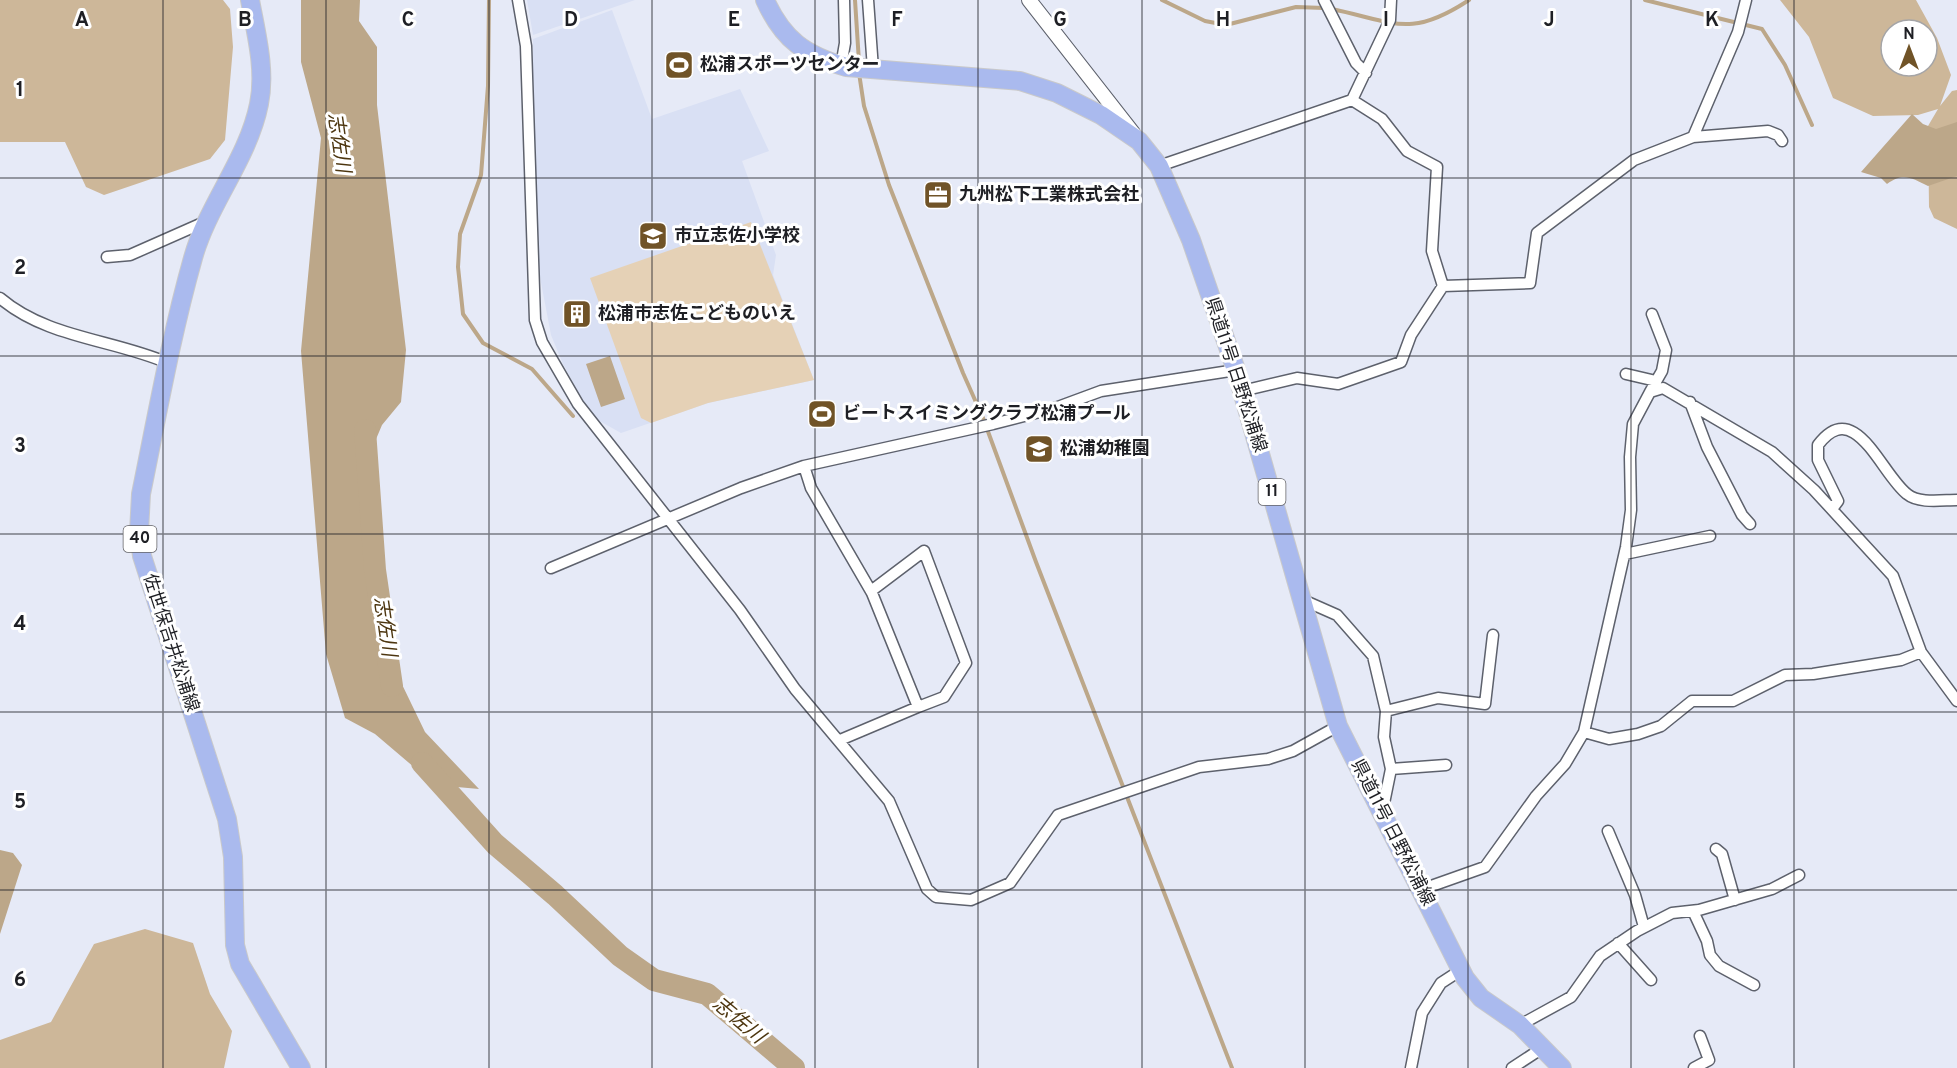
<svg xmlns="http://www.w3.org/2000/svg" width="1957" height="1068" viewBox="0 0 1957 1068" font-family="Overpass,'Noto Sans JP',sans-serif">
	<rect width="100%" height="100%" fill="#e6eaf7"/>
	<path fill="#d9e0f4" d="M527,0H635L533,35Z
		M612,10L652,119L740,89L769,151L742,161L776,255L773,275L814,380L708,403L621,433L596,419L582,399L563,364L551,335L539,272L533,104V39Z"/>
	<path fill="#e5d1b6" d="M751,222L814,380L708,403L651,423L641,418L590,278Z"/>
	<path fill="#cdb799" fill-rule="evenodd" d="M0,0H223L230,9L233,47L225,140L210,159L104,195L86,187L65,142H0Z
		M1780,0H1916L1937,38L1951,75L1940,106L1952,91L1957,90V229L1934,218L1929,207L1928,126L1938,109L1918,115L1873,116L1833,98L1809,37ZM1891,30H1927V66H1891Z
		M145,929L193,943L210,994L232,1031L224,1068H0V1040L51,1022L94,944Z"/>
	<path fill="#bca789" d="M301,0H360L359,21L377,47V105L406,350L401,402L382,425L360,477L364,540L381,641L425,732L479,789L435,785L375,734L345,718L326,654L301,351L321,138L301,62Z
		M1912,114L1923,124L1936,129L1957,122V176L1928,186C1912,178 1903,172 1887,184L1881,178L1861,172Z
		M610,356L625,399L601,407L586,364Z
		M0,850L13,853L22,865L0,934Z"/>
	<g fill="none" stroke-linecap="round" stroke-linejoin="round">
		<path stroke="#bca789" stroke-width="4" d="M489,0L488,86L481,175L460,234L458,267L463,314L483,343L532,369L573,416
			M855,0L859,62
			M1162,0L1205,21L1226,25L1296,7L1324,8
			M1645,0L1762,29L1785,65L1812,125
			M1332,9C1394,22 1410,39 1469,0
			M859,73L864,106L889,185L963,373L983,418L1036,562L1232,1068"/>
		<path stroke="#bca789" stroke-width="22" d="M365,430L375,570L392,686
			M422,763L495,844L555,895L620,956L654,980L707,994L794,1068"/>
		<g stroke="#5d616c" stroke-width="13">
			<path id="minor" d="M518,0L526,46L535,320L542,342L578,404L740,610L795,689L889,801L927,889L936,897L971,900L1010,883L1058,815L1199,767L1268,759L1293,751L1338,726
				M868,0L873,69
				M1324,0L1356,63L1366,73
				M841,66L845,43L844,0
				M1352,100L1390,20L1391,0
				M1693,137L1768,131L1778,135L1782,141
				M1159,166L1352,100L1382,119L1407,151L1437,167L1432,251L1443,286L1411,335L1401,362L1338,384L1297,378L1242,391
				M107,257L130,255L207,221
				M1443,286L1530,283L1537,233L1634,160L1693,137L1738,32L1746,0
				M0,298C47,338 112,339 168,363
				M1626,374L1656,381
				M1650,392L1662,371L1666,350L1652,314
				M1690,402L1707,447L1742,515L1750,524
				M804,466L811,488L872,593L918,707L840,740
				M1832,509L1838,501L1818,460V445C1855,396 1881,474 1907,494C1919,504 1942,500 1957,500
				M1625,554L1710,536
				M551,568L741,488L804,466L993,424L1055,408L1101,391L1236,370
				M871,591L924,551L966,663L944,697L918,707
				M1303,600L1337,615L1373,656L1386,711L1384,737L1391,769L1382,813
				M1386,711L1438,698L1485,704L1493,635
				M1584,732L1609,739L1638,734L1661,726L1692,701H1733L1785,675L1813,674L1901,660L1921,652
				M1391,769L1446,765
				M1608,831L1635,895L1644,927
				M1716,849L1722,854L1735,900
				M1420,890L1485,867L1536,796L1565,764L1584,732L1626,547L1631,510L1630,457L1633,424L1650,392L1663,388L1772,452L1814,490L1893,576L1921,652L1957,701
				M1693,911L1707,941L1710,955L1719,966L1754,985
				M1618,943L1651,980
				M1520,1025L1571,997L1600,956L1637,931L1672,913L1699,910L1772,889L1799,875
				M1411,1068L1422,1013L1441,983L1461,970
				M1512,1068L1544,1047
				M1694,1068L1709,1060L1700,1036"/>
		</g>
		<g stroke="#5d616c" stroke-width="16">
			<path id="tertiary" d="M1029,0L1133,133"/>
		</g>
		<g stroke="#c9c9ca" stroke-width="20">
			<path id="primary" d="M250,0C256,33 266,70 259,104C248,159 208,204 193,258C171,336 157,416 141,494L139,532L142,556L227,819L233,857L235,945L240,964L301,1068
				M765,0C783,40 805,55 846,67L1020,81L1057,93L1101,115L1139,141L1159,166L1191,240L1236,370L1338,726L1465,978L1481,998L1520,1025L1562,1068"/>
		</g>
		<use href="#minor" stroke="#fff" stroke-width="10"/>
		<use href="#tertiary" stroke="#fff" stroke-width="14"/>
		<use href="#primary" stroke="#aabaee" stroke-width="18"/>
	</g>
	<path fill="none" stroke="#1e1f24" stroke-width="1.5" stroke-opacity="0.55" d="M163,0V1068M326,0V1068M489,0V1068M652,0V1068M815,0V1068M978,0V1068M1142,0V1068M1305,0V1068M1468,0V1068M1631,0V1068M1794,0V1068M0,178H1957M0,356H1957M0,534H1957M0,712H1957M0,890H1957"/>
	<defs>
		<g id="stadium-square" transform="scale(1.5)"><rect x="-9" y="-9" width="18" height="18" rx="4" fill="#705327" stroke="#fff"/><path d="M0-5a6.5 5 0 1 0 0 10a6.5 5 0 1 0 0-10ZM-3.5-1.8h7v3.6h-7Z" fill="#fff"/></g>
		<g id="office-square" transform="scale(1.5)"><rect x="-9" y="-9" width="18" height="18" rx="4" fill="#705327" stroke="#fff"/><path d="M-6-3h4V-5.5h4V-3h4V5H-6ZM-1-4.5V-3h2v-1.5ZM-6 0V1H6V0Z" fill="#fff"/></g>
		<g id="school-square" transform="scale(1.5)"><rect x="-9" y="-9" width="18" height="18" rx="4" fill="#705327" stroke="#fff"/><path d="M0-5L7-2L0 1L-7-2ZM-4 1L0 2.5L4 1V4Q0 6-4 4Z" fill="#fff"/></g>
		<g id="building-square" transform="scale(1.5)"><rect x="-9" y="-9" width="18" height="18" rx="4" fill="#705327" stroke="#fff"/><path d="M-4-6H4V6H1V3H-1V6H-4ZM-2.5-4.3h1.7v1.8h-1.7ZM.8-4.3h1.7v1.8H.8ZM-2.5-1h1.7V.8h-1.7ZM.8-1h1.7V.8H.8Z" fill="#fff"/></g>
	</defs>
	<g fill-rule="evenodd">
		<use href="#stadium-square" x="679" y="65"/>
		<use href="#office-square" x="938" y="195"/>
		<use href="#school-square" x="653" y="236"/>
		<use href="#building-square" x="577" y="314"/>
		<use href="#stadium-square" x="822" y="414"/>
		<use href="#school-square" x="1039" y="449"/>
	</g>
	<g text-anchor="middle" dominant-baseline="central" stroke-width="6" stroke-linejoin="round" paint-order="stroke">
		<g fill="#fff" stroke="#626266" stroke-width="1.5">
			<rect x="1258.5" y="479" width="27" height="26" rx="4.5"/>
			<rect x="123.5" y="526" width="33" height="26" rx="4.5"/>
		</g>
		<g font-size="16" font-weight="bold" fill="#1e1f24">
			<text x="1272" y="492">11</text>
			<text x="140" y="539">40</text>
		</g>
		<g font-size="18" font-weight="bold" fill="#1e1f24" stroke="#fff" text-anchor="start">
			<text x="700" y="65">松浦スポーツセンター</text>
			<text x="959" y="195">九州松下工業株式会社</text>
			<text x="674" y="236">市立志佐小学校</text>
			<text x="598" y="314">松浦市志佐こどものいえ</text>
			<text x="843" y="414">ビートスイミングクラブ松浦プール</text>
			<text x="1060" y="449">松浦幼稚園</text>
		</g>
		<g font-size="18" fill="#1e1f24" stroke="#fff">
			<text transform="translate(1235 375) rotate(72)">県道11号 日野松浦線</text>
			<text transform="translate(170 643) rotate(72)">佐世保吉井松浦線</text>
			<text transform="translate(1392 833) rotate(63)">県道11号 日野松浦線</text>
		</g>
		<g font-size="20" font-style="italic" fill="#4d3610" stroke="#fff">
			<text transform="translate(338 143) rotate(82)">志佐川</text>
			<text transform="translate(384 627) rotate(82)">志佐川</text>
			<text transform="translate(738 1021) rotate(40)">志佐川</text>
		</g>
	</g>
	<g font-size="20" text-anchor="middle" font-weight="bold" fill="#1e1f24" stroke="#fff" stroke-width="6" stroke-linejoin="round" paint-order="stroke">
		<text x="82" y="26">A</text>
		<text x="245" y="26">B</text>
		<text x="408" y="26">C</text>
		<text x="571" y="26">D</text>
		<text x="734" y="26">E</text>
		<text x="897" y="26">F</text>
		<text x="1060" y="26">G</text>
		<text x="1223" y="26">H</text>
		<text x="1386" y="26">I</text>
		<text x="1549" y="26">J</text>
		<text x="1712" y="26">K</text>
		<text x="20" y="96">1</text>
		<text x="20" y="274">2</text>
		<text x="20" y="452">3</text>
		<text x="20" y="630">4</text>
		<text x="20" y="808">5</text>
		<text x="20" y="986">6</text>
	</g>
	<g transform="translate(1909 48)"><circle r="28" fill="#ffffff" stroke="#a5a5a7" stroke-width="1.5"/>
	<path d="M0-4.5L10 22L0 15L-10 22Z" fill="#705327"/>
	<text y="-9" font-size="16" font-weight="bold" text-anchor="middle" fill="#1e1f24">N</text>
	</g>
</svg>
